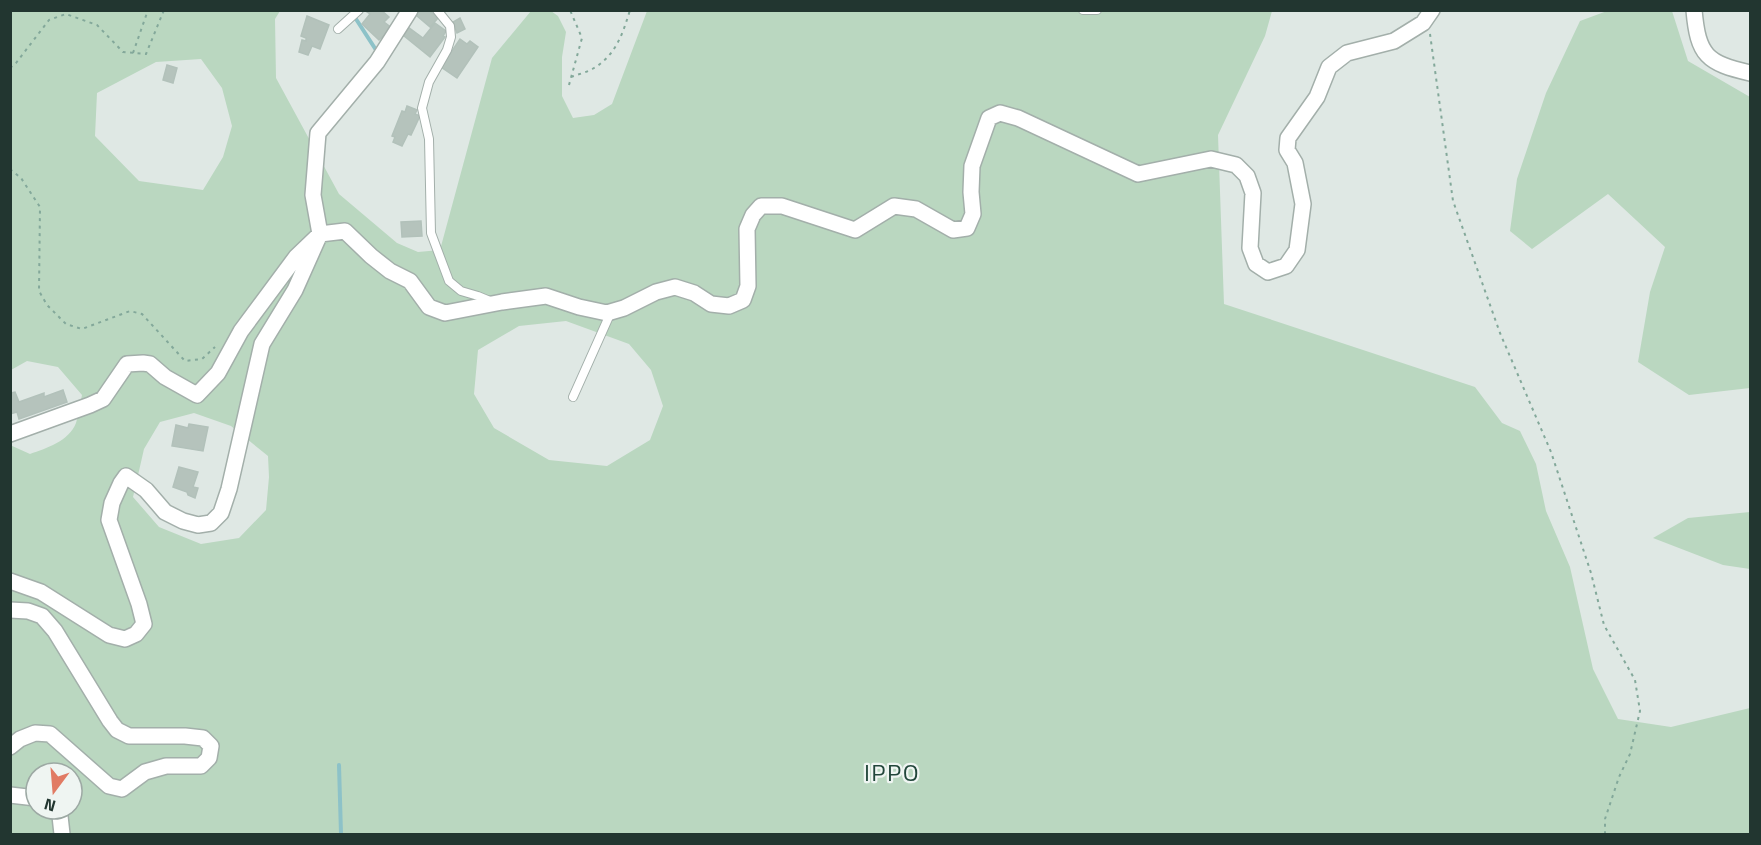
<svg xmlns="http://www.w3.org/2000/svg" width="1761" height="845" viewBox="0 0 1761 845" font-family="'Titillium Web',sans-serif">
	<rect width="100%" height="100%" fill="#dfe8e4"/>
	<path fill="#bad7c0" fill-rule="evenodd" d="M11,11H280L275,19L276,78L339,194L397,243L418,252L440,250L492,58L531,11H551L558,16L566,32L562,57V96L573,118L594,115L612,104L647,11H1272L1265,36L1218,135L1224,304L1475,387L1502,423L1520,431L1536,464L1546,511L1570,567L1593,669L1618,719L1671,727L1750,708V834H11L10,445L30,454C47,448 69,441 76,423C79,414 80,404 82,395L58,367L27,361L11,370ZM201,59L222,88L232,126L223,157L203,190L139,181L95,136L97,93L156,62ZM566,321L629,344L651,370L663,406L650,440L607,466L549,460L494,428L474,394L478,350L519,326ZM194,413L231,426L268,456L269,477L266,510L239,538L201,544L159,527L133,497L144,449L160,422ZM36,773H72V809H36Z
		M1607,11H1672L1688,61L1750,97V388L1689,395L1638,362L1650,292L1665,247L1608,194L1532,249L1510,231L1517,179L1546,93L1580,21Z
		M1750,512V569L1723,565L1653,538L1688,518Z"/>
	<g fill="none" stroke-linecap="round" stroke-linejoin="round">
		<path stroke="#8dc2c8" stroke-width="4" d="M356,19L376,50
			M339,765L341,834"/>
	</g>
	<path fill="#b5c3bc" stroke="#b2c1ba" stroke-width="1.5" d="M368,10H381L389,17L384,22L392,28L379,40L362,24L370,14L367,12Z
		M419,10H429L438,18L430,27L416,15Z
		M307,16L329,25L320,49L312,46L308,55L299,52L302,40L306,41V38L301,36Z
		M460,18L465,29L457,33L453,22Z
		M435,23L446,31L443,36L445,37L430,57L403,35L408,27L423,38Z
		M460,39L467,44L470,41L478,47L457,78L441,67Z
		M167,65L177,68L173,83L163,80Z
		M407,106L417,110L415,114L420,116L411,135L408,134L402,146L393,142L395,137L392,136L402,111L405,112Z
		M421,221L422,236L402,237L401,222Z
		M63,390L67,402L19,419L17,412L10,414V393L15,392L19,402L44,393V397Z
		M189,424L208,427L203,451L172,446L176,425L188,428Z
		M179,467L198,472L193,487L198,488L195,498L188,495L187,492L173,487Z"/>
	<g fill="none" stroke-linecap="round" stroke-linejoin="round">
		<g stroke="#a3afaa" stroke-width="10">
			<path id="service" d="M437,10L450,26L451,37L447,50L429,82L422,108L429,139L431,233L449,281L461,291L478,296L490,301
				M1083,10H1097
				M338,29L359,10
				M573,397L611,312"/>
		</g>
		<g stroke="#a3afaa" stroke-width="18">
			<path id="minor" d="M1694,10C1698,56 1707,63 1750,73
				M10,434L90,405L103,399L127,364L143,363L150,364L165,377L197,395L218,373L241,331L296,257L320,234L345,231L371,256L390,271L410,281L429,307L445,313L502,302L546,296L579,307L607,313L624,308L656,292L675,287L694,293L711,304L729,306L743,300L748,286L747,229L753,215L761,206H782L855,230L894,206L916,209L953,230L967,228L973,214L971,192L972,166L989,118L1000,113L1018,118L1138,174L1211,159L1236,165L1247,176L1253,193L1250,248L1256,264L1268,272L1286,266L1297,250L1303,204L1295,163L1287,150L1288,138L1317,97L1329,67L1347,53L1394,41L1423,23L1432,10
				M10,581L41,592L109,635L125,639L136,634L144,624L139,604L109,520L112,503L121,483L126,476L146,490L165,512L183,521L198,525L211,523L221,513L229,489L262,344L295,290L320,234L313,195L318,133L377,62L410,10
				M10,610L28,611L42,616L55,631L110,721L117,730L129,736H185L203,738L211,746L209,758L201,766H166L145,772L122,789L109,786L50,734L35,733L20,739L10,747
				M10,795L36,798
				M54,809L60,816L62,834"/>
		</g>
		<path stroke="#83a89a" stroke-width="2" stroke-dasharray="3 4.5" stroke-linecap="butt" d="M1430,34L1453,201L1500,333L1551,452L1591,573L1604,625L1635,680L1640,711L1630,754L1619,777L1605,819V834
			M133,53L148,10
			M10,68L16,63L49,20L66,14L97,25L123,52L146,54L164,10
			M571,77C579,74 588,72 594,68C616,55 623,33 630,10
			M569,85L582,38L570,10
			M10,169L21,178L40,207L39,291L47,305L66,324L82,329L130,311L142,314L185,361L202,359L215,347"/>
		<use href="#service" stroke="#fff" stroke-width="8"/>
		<use href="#minor" stroke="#fff" stroke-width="15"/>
	</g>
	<g text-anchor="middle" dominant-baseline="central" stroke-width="4.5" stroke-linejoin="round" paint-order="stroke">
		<g font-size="24" letter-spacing="1.5" fill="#21463a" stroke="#eff5f2">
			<text x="892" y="772">IPPO</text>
		</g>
	</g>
	<rect width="1761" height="845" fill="none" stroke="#223630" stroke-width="24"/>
	<g transform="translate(54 791) rotate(196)"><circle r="28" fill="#eff5f2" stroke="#9da9a4" stroke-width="1.5"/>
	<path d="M0-4.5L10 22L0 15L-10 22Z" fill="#e17b64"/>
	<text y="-9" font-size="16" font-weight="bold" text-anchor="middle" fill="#223630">N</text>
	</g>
</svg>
